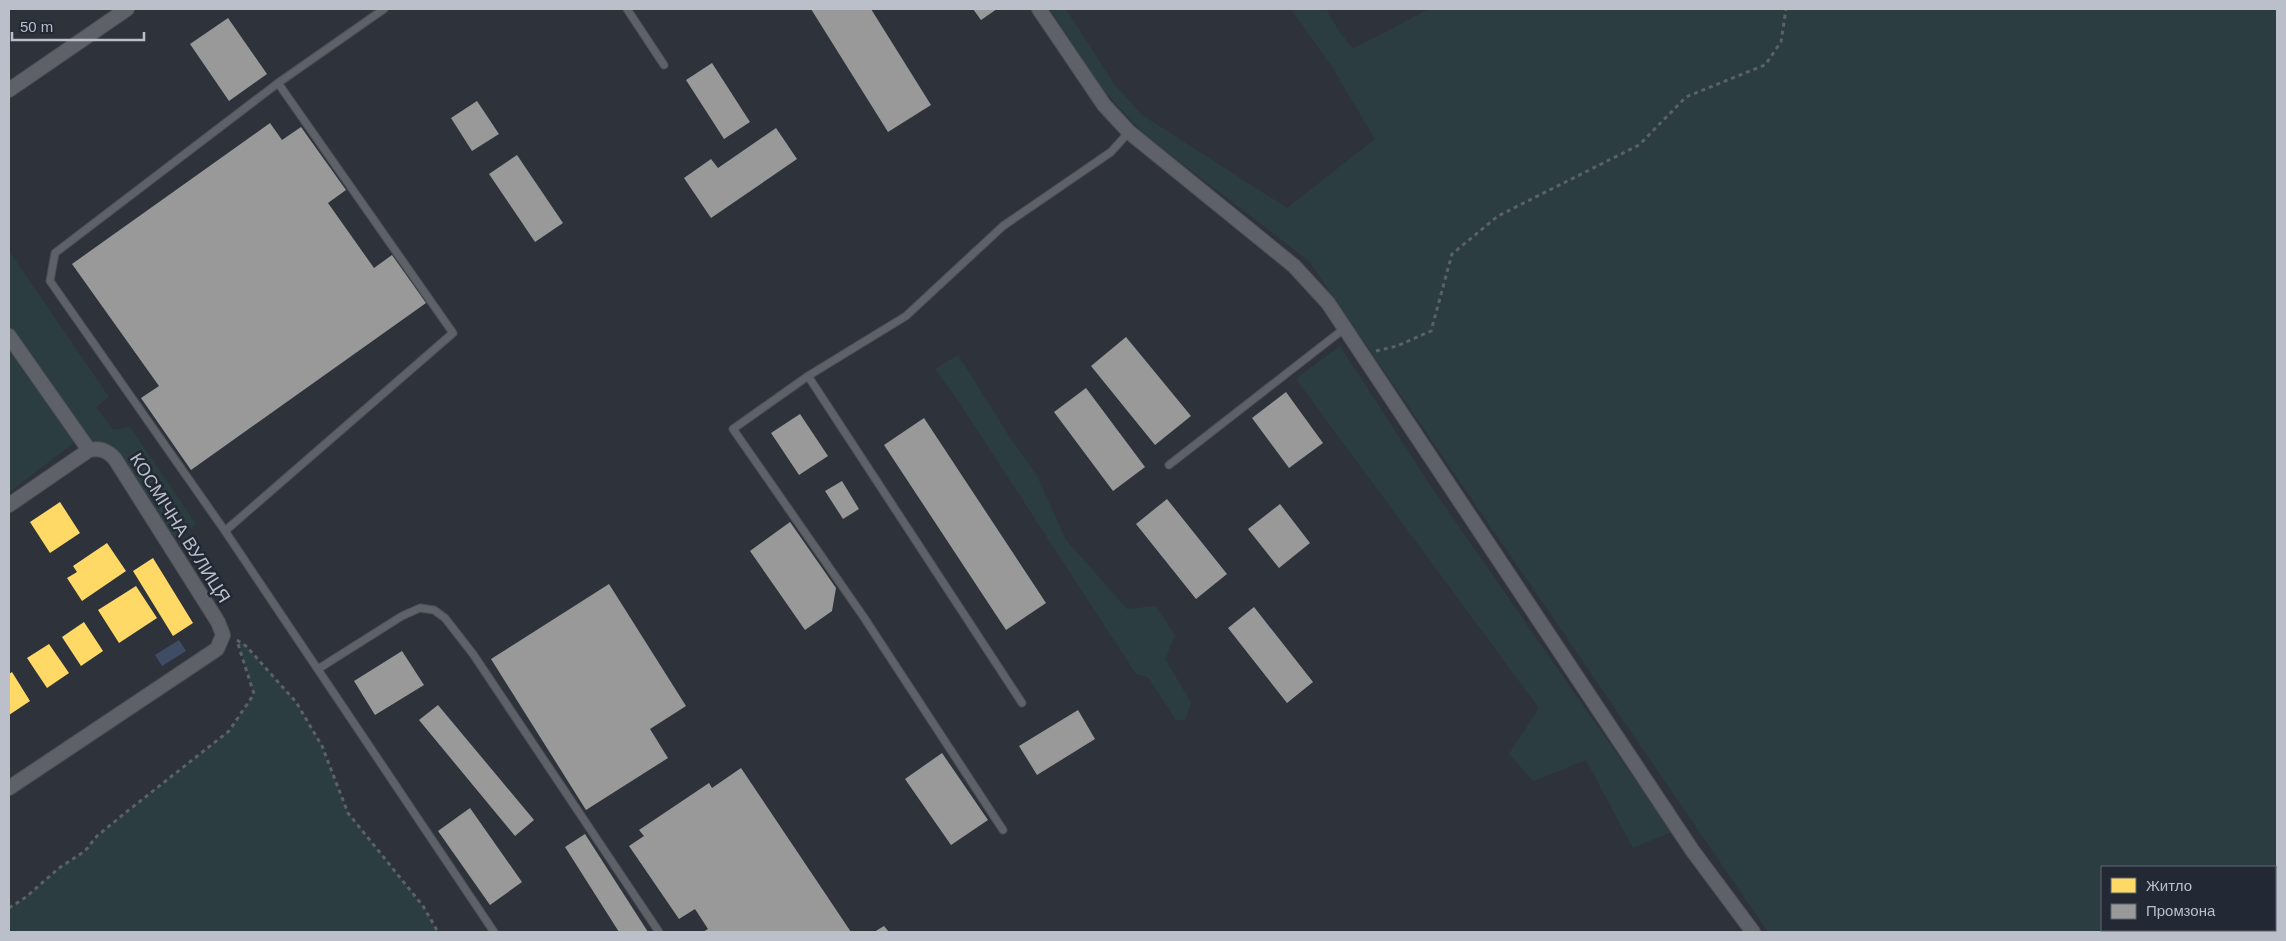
<svg xmlns="http://www.w3.org/2000/svg" width="2286" height="941" viewBox="0 0 2286 941" font-family="Helvetica,sans-serif">
	<rect width="100%" height="100%" fill="#2e333b"/>
	<path fill="#2c3d41" fill-rule="evenodd" d="M1050,9H1066L1114,84L1142,115L1287,208L1375,139L1329,62L1291,9H1326L1339,31L1353,49L1429,9H2277V932H1768L1309,261L1145,135L1103,90ZM2102,867H2275V930H2102Z
		M9,251L109,397L96,407L113,430L130,427L196,524L176,540L118,451L111,446L88,440L9,330Z
		M9,345L74,443L9,492Z
		M1340,346L1432,488L1671,832L1633,848L1586,760L1533,781L1509,754L1539,708L1296,379Z
		M958,355L1007,433L1037,476L1066,540L1127,609L1156,606L1175,636L1165,659L1191,703L1185,720H1176L1148,677L1136,674L957,399L935,369Z
		M237,640L246,646L296,702L322,746L348,813L423,906L438,932H9V908L26,897L59,868L85,851L97,836L125,813L229,731L254,694Z"/>
	<path fill="#3f4c63" d="M179,640L186,651L162,666L155,655Z"/>
	<path fill="#ffd966" d="M60,502L80,533L50,553L30,522Z
		M107,543L126,571L82,601L67,578L77,572L73,566Z
		M153,558L193,623L173,636L133,571Z
		M136,586L157,618L119,643L98,610Z
		M84,622L103,651L81,666L62,637Z
		M49,644L69,673L47,688L27,658Z
		M12,672L30,701L9,715V674Z"/>
	<path fill="#999" d="M811,9H871L931,105L888,132Z
		M973,9H997L981,20Z
		M228,18L267,74L229,101L190,44Z
		M712,63L750,122L724,139L686,80Z
		M477,101L499,134L472,151L451,118Z
		M270,123L282,140L301,127L346,190L328,203L374,268L392,255L426,303L191,470L141,398L159,386L72,264Z
		M776,128L797,159L711,218L684,178L711,159L718,168Z
		M517,155L563,223L535,242L489,174Z
		M1126,337L1191,416L1155,445L1091,366Z
		M1086,388L1145,467L1113,491L1054,412Z
		M1286,392L1323,443L1289,468L1252,418Z
		M800,414L828,456L799,475L771,433Z
		M924,418L1046,603L1006,630L884,445Z
		M842,481L859,509L843,519L825,491Z
		M1167,499L1227,574L1196,599L1136,524Z
		M1280,504L1310,543L1279,568L1248,529Z
		M790,522L836,588L832,611L805,630L750,551Z
		M609,584L686,706L650,729L668,758L586,810L491,659Z
		M1254,607L1313,682L1287,703L1228,628Z
		M402,651L424,685L375,715L354,681Z
		M438,705L534,820L515,836L419,720Z
		M1078,710L1095,739L1037,775L1019,746Z
		M942,753L988,820L951,845L905,779Z
		M741,768L851,932H703L708,929L695,909L679,919L629,846L644,836L639,830L709,783L712,788Z
		M470,808L522,882L490,905L438,831Z
		M585,834L648,932H619L565,847Z
		M884,926L889,932H874Z"/>
	<g fill="none" stroke-linecap="round" stroke-linejoin="round">
		<g stroke="#4c4f55" stroke-width="9">
			<path id="lane" d="M384,9L278,83L453,333L225,531L494,932
				M627,9L664,65
				M808,376L733,429L863,616L1003,830
				M1169,465L1345,328
				M225,531L50,281L55,253L278,83
				M318,669L402,616L420,608L434,610L445,618L473,654L659,932
				M1022,703L808,376L906,316L1003,226L1111,152L1129,132"/>
		</g>
		<g stroke="#4c4f55" stroke-width="16">
			<path id="street" d="M1039,9L1104,105L1129,132L1294,266L1328,303L1692,850L1753,932
				M9,90L127,9
				M9,336L89,450
				M9,505L89,450C100,448 107,450 115,459L218,622L223,635L217,649L9,788"/>
		</g>
		<path stroke="#5c6166" stroke-width="3" stroke-dasharray="4 4" stroke-linecap="butt" d="M1376,351L1397,346L1431,331L1452,254L1498,216L1639,145L1686,97L1765,65L1781,42L1786,9
			M237,640L246,646L296,702L322,746L348,813L423,906L438,932
			M9,908L26,897L59,868L85,851L97,836L125,813L229,731L254,694L237,641"/>
		<use href="#lane" stroke="#5e6268" stroke-width="7"/>
		<use href="#street" stroke="#5e6268" stroke-width="14"/>
	</g>
	<g text-anchor="middle" dominant-baseline="central" stroke-width="5" stroke-linejoin="round" paint-order="stroke">
		<g font-size="18" fill="#babfca" stroke="#222935">
			<text transform="translate(180 528) rotate(58)">КОСМІЧНА ВУЛИЦЯ</text>
		</g>
	</g>
	<rect width="2286" height="941" fill="none" stroke="#babfca" stroke-width="20"/>
	<rect x="2101" y="866" width="175" height="65" fill="#222935" stroke="#5f6571"/>
	<rect x="2111" y="878" width="25" height="15" fill="#ffd966" stroke="#5f6571"/>
	<text x="2146" y="891" font-size="15" fill="#babfca">Житло</text>
	<rect x="2111" y="904" width="25" height="15" fill="#999999" stroke="#5f6571"/>
	<text x="2146" y="916" font-size="15" fill="#babfca">Промзона</text>
	<path d="M12 32v8h132v-8" fill="none" stroke="#babfca" stroke-width="2.5"/>
	<text x="20" y="32" font-size="15" fill="#babfca" stroke="#222935" stroke-width="4" paint-order="stroke">50 m</text>
</svg>
